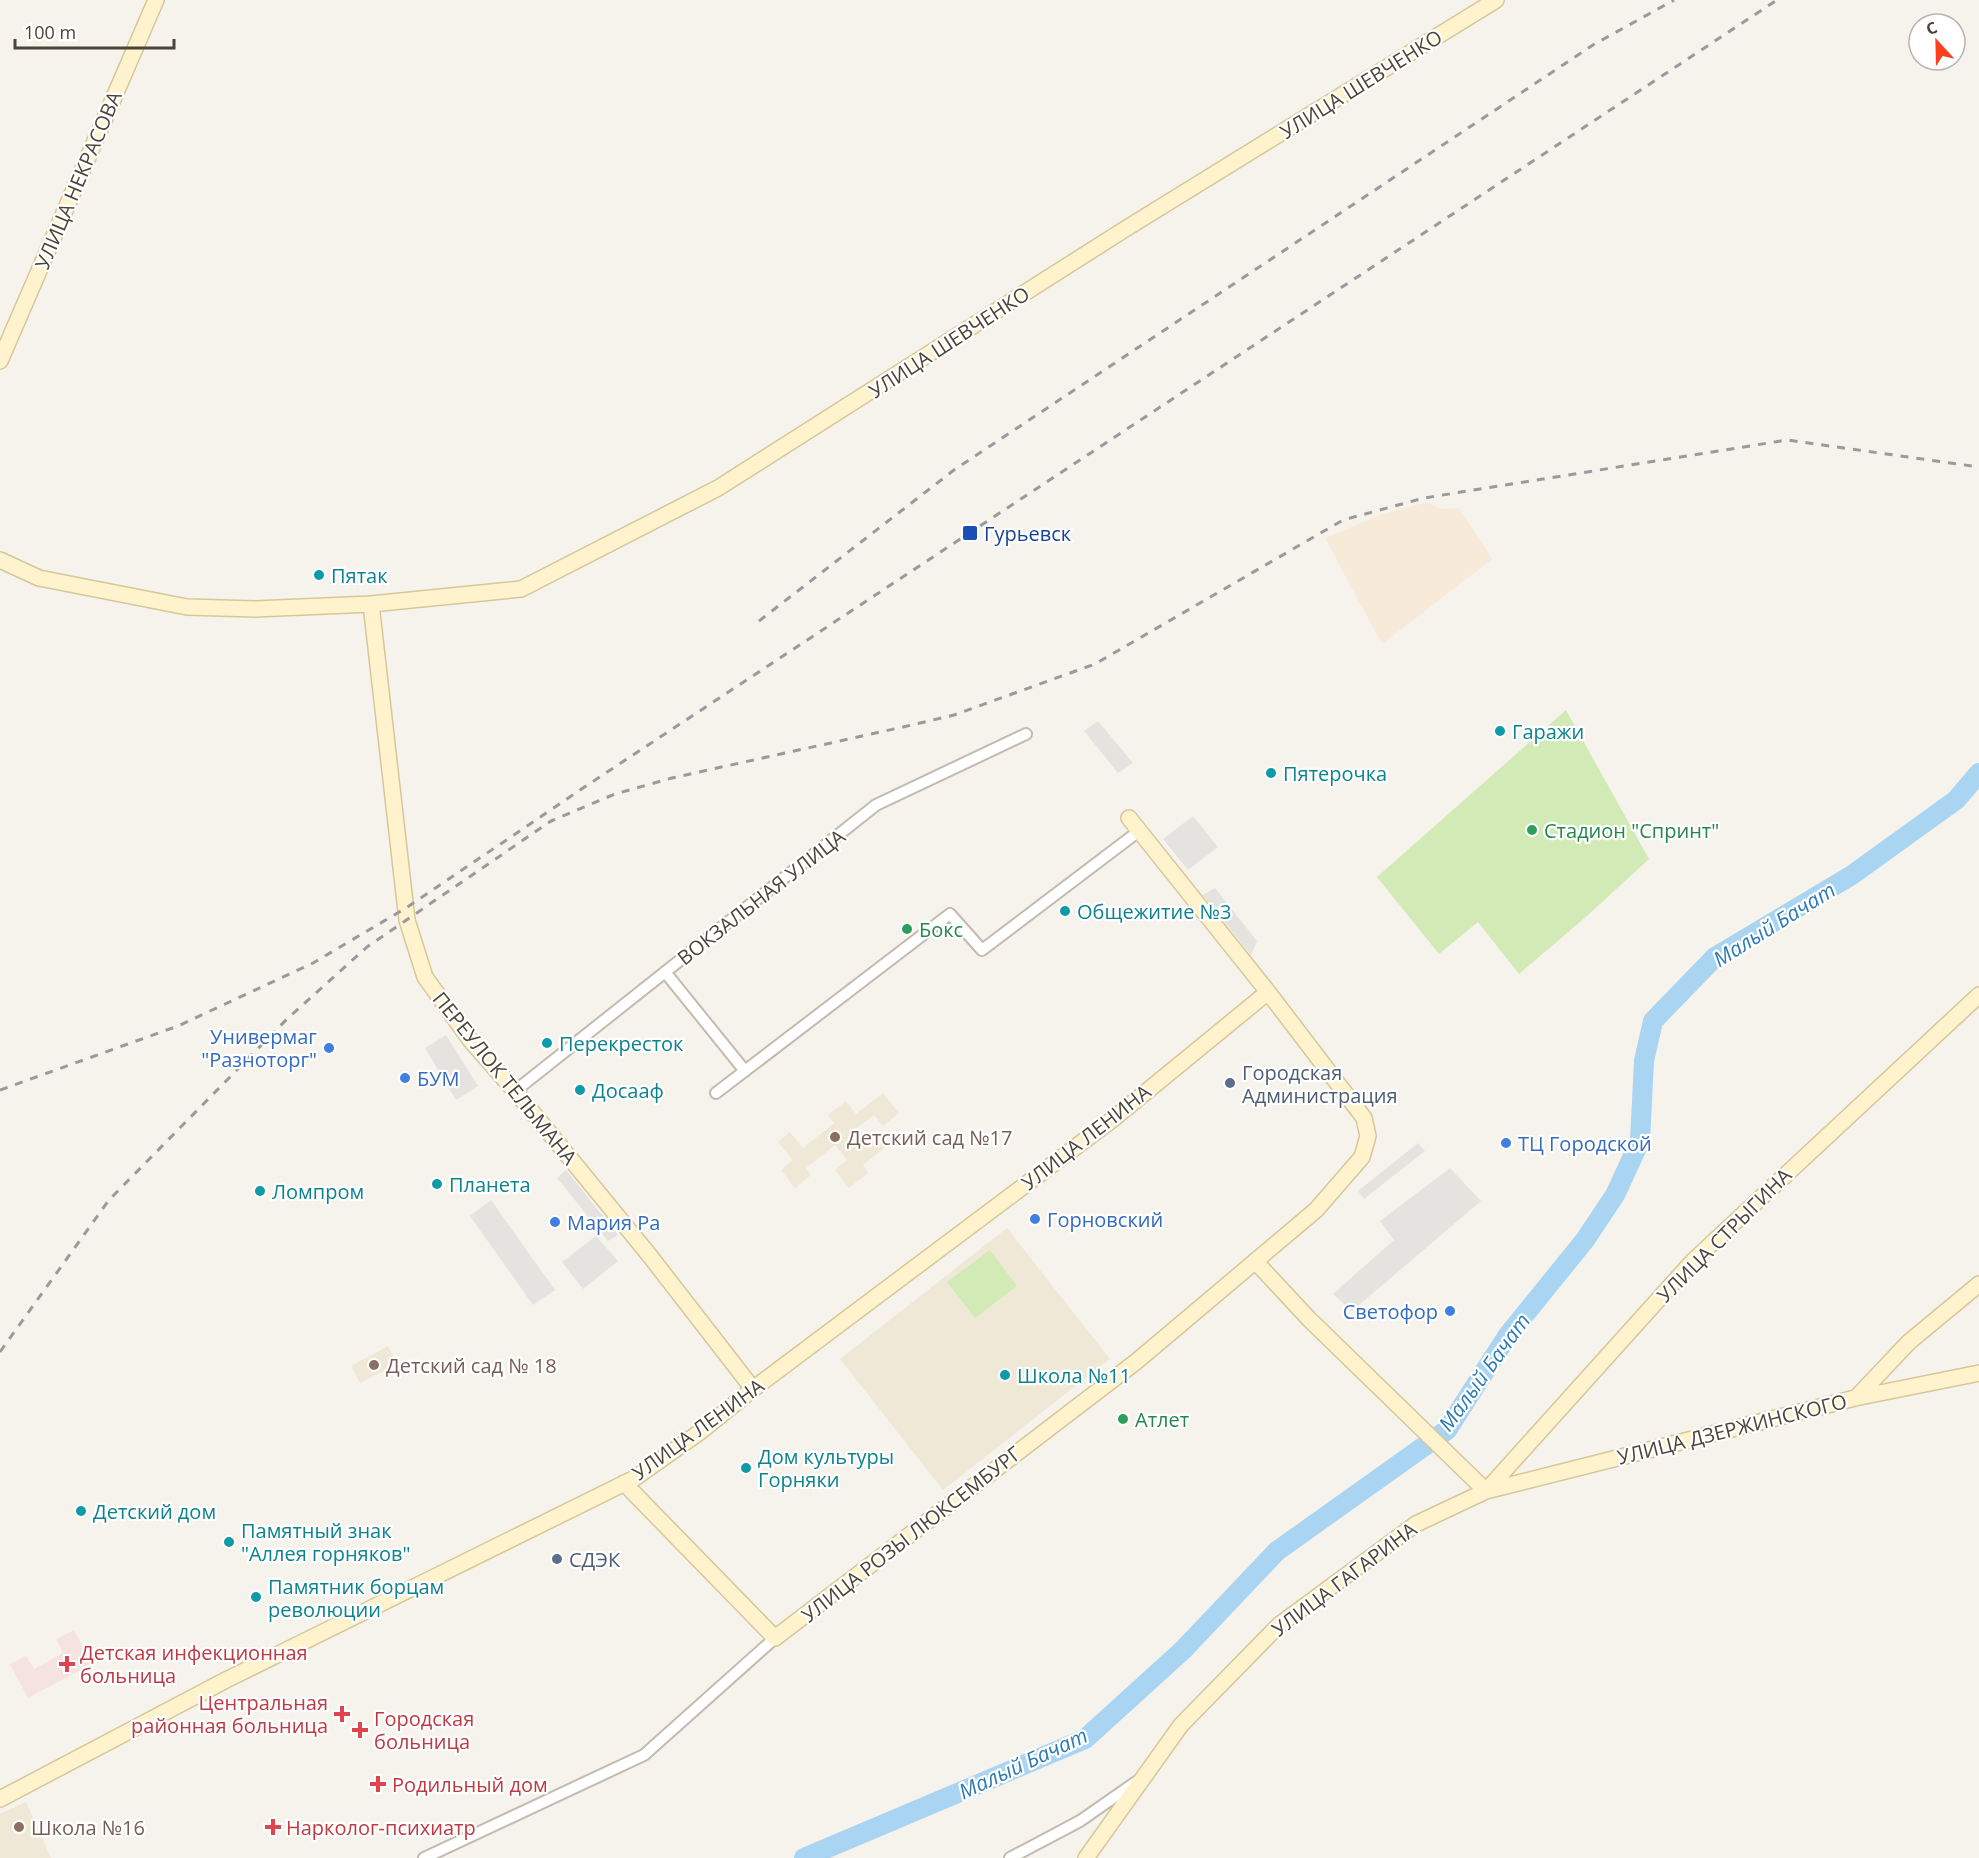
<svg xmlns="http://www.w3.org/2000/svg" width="1979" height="1858" viewBox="0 0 1979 1858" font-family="'Open Sans',sans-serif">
	<rect width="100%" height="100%" fill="#f6f3ec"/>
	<path fill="#f7ead8" d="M1427,502L1440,509L1459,508L1492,559L1382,644L1325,538L1380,515Z"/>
	<path fill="#efe8d6" d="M883,1093L899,1113L883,1126L874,1115L850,1133L859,1144L875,1132L887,1146L863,1165L868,1173L849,1188L835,1170L847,1160L835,1145L806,1168L811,1175L795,1188L781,1170L793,1160L778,1142L790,1132L803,1148L834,1123L828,1115L846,1101L856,1114Z
		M1007,1228L1110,1359L943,1490L840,1359Z
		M388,1346L397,1364L360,1383L351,1366Z
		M26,1802L51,1858H0V1814Z"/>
	<path fill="#f6e3e0" d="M74,1630L92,1664L28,1698L10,1664L26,1656L34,1669L63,1653L56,1639Z"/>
	<path fill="#d2eab5" d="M1566,710L1649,859L1588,915L1519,974L1478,922L1439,954L1377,877Z
		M990,1250L1017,1286L975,1318L947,1282Z"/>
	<path fill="#e5e3e0" d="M1098,721L1133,763L1118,773L1084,731Z
		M1193,816L1218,847L1188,870L1163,839Z
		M1215,888L1257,941L1251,955L1203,895Z
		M446,1035L478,1086L456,1100L425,1048Z
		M1418,1143L1425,1151L1364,1199L1358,1191Z
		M1450,1168L1481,1201L1352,1311L1333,1294L1394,1240L1380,1221Z
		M566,1170L618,1235L608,1241L557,1178Z
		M491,1200L555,1290L533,1305L470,1216Z
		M596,1236L618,1261L583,1289L562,1262Z"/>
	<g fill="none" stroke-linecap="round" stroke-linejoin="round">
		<path stroke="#a9d4f2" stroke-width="20" d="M804,1858L1085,1739L1183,1650L1277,1551L1447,1430L1508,1335L1585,1240L1615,1195L1640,1141L1644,1061L1653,1021L1715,957L1852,875L1956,800L1979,773"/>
		<g stroke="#c2bbae" stroke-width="14">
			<path id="street" d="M665,972L745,1071
				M515,1091L876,805L1026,734
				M716,1093L950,914L982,950L1139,831
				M424,1858L644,1755L775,1638
				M1010,1858L1080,1821L1136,1782"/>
		</g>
		<g stroke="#d6c79b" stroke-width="18">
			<path id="secondary" d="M0,361L156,0
				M0,560L39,578L187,607L255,609L371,604L521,589L718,488L1122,231L1496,0
				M371,604L407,920L425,977L471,1041L515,1091L650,1256L753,1389
				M1255,1261L1309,1319L1486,1491
				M1856,1398L1909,1342L1979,1284
				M624,1483L775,1638L1137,1361L1316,1210L1362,1157L1368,1136L1364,1118L1268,992L1129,818
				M1486,1491L1693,1261L1979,995
				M0,1799L226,1680L635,1478L700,1432L753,1389L1113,1119L1268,992
				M1086,1858L1181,1725L1279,1625L1416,1524L1486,1491L1855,1398L1979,1373"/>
		</g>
		<use href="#street" stroke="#fff" stroke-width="10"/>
		<use href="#secondary" stroke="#fff3cd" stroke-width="15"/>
		<path stroke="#9a9a9a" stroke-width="3" stroke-dasharray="8 8" stroke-linecap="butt" d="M759,621L954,470L1593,45L1674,0
			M0,1090L178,1026L313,963L406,908L586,786L1777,0
			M0,1352L109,1200L287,1019L367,947L551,821L615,794L672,778L903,727L954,715L1095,664L1343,520L1424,498L1787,440L1979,467"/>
	</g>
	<rect fill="#1a4fb4" stroke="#fff" stroke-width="2" x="962" y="525" width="16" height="16" rx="3"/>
	<g fill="#0f9aa8" stroke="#fff" stroke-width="2">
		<circle cx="319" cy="575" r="6"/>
		<circle cx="1500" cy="731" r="6"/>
		<circle cx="1271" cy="773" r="6"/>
		<circle cx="1065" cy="911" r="6"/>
		<circle cx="547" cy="1043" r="6"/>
		<circle cx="580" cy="1090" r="6"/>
		<circle cx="437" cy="1184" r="6"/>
		<circle cx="260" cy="1191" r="6"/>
		<circle cx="1005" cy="1375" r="6"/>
		<circle cx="746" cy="1468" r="6"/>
		<circle cx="81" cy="1511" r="6"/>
		<circle cx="229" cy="1542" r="6"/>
		<circle cx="256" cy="1597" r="6"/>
	</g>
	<g fill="#2e9e5b" stroke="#fff" stroke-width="2">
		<circle cx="1532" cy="830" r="6"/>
		<circle cx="907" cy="929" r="6"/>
		<circle cx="1123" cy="1419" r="6"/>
	</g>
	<g fill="#3f7fe0" stroke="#fff" stroke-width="2">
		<circle cx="329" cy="1048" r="6"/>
		<circle cx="405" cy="1078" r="6"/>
		<circle cx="1506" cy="1143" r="6"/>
		<circle cx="1035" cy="1219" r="6"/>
		<circle cx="555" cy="1222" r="6"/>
		<circle cx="1450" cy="1311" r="6"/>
	</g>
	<g fill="#5c6f8a" stroke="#fff" stroke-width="2">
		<circle cx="1230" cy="1083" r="6"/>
		<circle cx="557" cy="1559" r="6"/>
	</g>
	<g fill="#8d6e63" stroke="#fff" stroke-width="2">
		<circle cx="835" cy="1137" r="6"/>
		<circle cx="374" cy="1365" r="6"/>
		<circle cx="19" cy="1827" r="6"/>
	</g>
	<g fill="#e0444e" stroke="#fff" stroke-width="2">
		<path d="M64 1655h6v6h6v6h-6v6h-6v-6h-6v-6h6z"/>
		<path d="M339 1705h6v6h6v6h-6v6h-6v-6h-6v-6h6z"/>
		<path d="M357 1721h6v6h6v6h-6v6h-6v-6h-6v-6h6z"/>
		<path d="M375 1775h6v6h6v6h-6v6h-6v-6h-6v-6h6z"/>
		<path d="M270 1818h6v6h6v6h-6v6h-6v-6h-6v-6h6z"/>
	</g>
	<g text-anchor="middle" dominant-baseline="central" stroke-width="4.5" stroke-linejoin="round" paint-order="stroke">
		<g font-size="20" fill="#4b4439" stroke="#fff">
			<text transform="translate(1361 84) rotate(-32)">УЛИЦА ШЕВЧЕНКО</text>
			<text transform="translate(78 180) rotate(-67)">УЛИЦА НЕКРАСОВА</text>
			<text transform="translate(949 342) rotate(-33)">УЛИЦА ШЕВЧЕНКО</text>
			<text transform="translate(761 897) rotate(-38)">ВОКЗАЛЬНАЯ УЛИЦА</text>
			<text transform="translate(505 1078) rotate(51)">ПЕРЕУЛОК ТЕЛЬМАНА</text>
			<text transform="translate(1086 1137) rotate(-38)">УЛИЦА ЛЕНИНА</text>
			<text transform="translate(1724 1235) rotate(-45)">УЛИЦА СТРЫГИНА</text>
			<text transform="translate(698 1429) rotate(-36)">УЛИЦА ЛЕНИНА</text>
			<text transform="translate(1732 1429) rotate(-14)">УЛИЦА ДЗЕРЖИНСКОГО</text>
			<text transform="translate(911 1534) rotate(-38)">УЛИЦА РОЗЫ ЛЮКСЕМБУРГ</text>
			<text transform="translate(1344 1579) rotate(-37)">УЛИЦА ГАГАРИНА</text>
		</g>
		<g font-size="20" fill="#164399" stroke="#fff" text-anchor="start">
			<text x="984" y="533">Гурьевск</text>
		</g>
		<g font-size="20" fill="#0d838f" stroke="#fff" text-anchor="start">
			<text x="331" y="575">Пятак</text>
			<text x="1512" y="731">Гаражи</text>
			<text x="1283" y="773">Пятерочка</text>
			<text x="1077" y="911">Общежитие №3</text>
			<text x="559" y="1043">Перекресток</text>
			<text x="592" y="1090">Досааф</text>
			<text x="449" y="1184">Планета</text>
			<text x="272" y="1191">Ломпром</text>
			<text x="1017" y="1375">Школа №11</text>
			<text x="758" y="1456">Дом культуры<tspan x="758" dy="23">Горняки</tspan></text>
			<text x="93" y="1511">Детский дом</text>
			<text x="241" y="1530">Памятный знак<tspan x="241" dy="23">"Аллея горняков"</tspan></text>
			<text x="268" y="1586">Памятник борцам<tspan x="268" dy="23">революции</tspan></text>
		</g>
		<g font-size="20" fill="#27864d" stroke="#fff" text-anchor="start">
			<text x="1544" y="830">Стадион "Спринт"</text>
			<text x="919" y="929">Бокс</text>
			<text x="1135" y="1419">Атлет</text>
		</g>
		<g font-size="20" fill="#366cbe" stroke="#fff" text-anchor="start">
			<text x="317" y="1036" text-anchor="end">Универмаг<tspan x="317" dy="23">"Разноторг"</tspan></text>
			<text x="417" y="1078">БУМ</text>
			<text x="1518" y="1143">ТЦ Городской</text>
			<text x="1047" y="1219">Горновский</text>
			<text x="567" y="1222">Мария Ра</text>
			<text x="1438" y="1311" text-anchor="end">Светофор</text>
		</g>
		<g font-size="20" fill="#4e5e75" stroke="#fff" text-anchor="start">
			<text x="1242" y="1072">Городская<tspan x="1242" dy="23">Администрация</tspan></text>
			<text x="569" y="1559">СДЭК</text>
		</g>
		<g font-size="20" fill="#785e54" stroke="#fff" text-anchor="start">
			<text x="847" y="1137">Детский сад №17</text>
			<text x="386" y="1365">Детский сад № 18</text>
			<text x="31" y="1827">Школа №16</text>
		</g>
		<g font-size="20" fill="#be3a42" stroke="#fff" text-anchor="start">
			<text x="80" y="1652">Детская инфекционная<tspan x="80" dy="23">больница</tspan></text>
			<text x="328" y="1702" text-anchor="end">Центральная<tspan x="328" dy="23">районная больница</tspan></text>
			<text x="374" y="1718">Городская<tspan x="374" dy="23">больница</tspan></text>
			<text x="392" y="1784">Родильный дом</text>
			<text x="286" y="1827">Нарколог-психиатр</text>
		</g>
		<g font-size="21" font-style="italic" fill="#2e7ab2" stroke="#fff">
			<text transform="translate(1774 924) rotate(-32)">Малый Бачат</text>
			<text transform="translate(1484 1372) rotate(-54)">Малый Бачат</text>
			<text transform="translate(1023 1763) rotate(-25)">Малый Бачат</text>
		</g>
	</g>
	<g transform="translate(1937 42) rotate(338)"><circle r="28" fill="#ffffff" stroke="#b7b4b0" stroke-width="1.5"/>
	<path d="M0-4.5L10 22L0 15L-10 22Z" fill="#fc3f1d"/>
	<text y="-9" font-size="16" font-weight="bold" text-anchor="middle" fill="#4b4439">С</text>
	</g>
	<path d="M15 39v9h159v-9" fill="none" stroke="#4b4439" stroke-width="3"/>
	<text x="24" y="39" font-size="18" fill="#4b4439" stroke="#ffffff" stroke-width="4.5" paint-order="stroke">100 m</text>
</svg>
